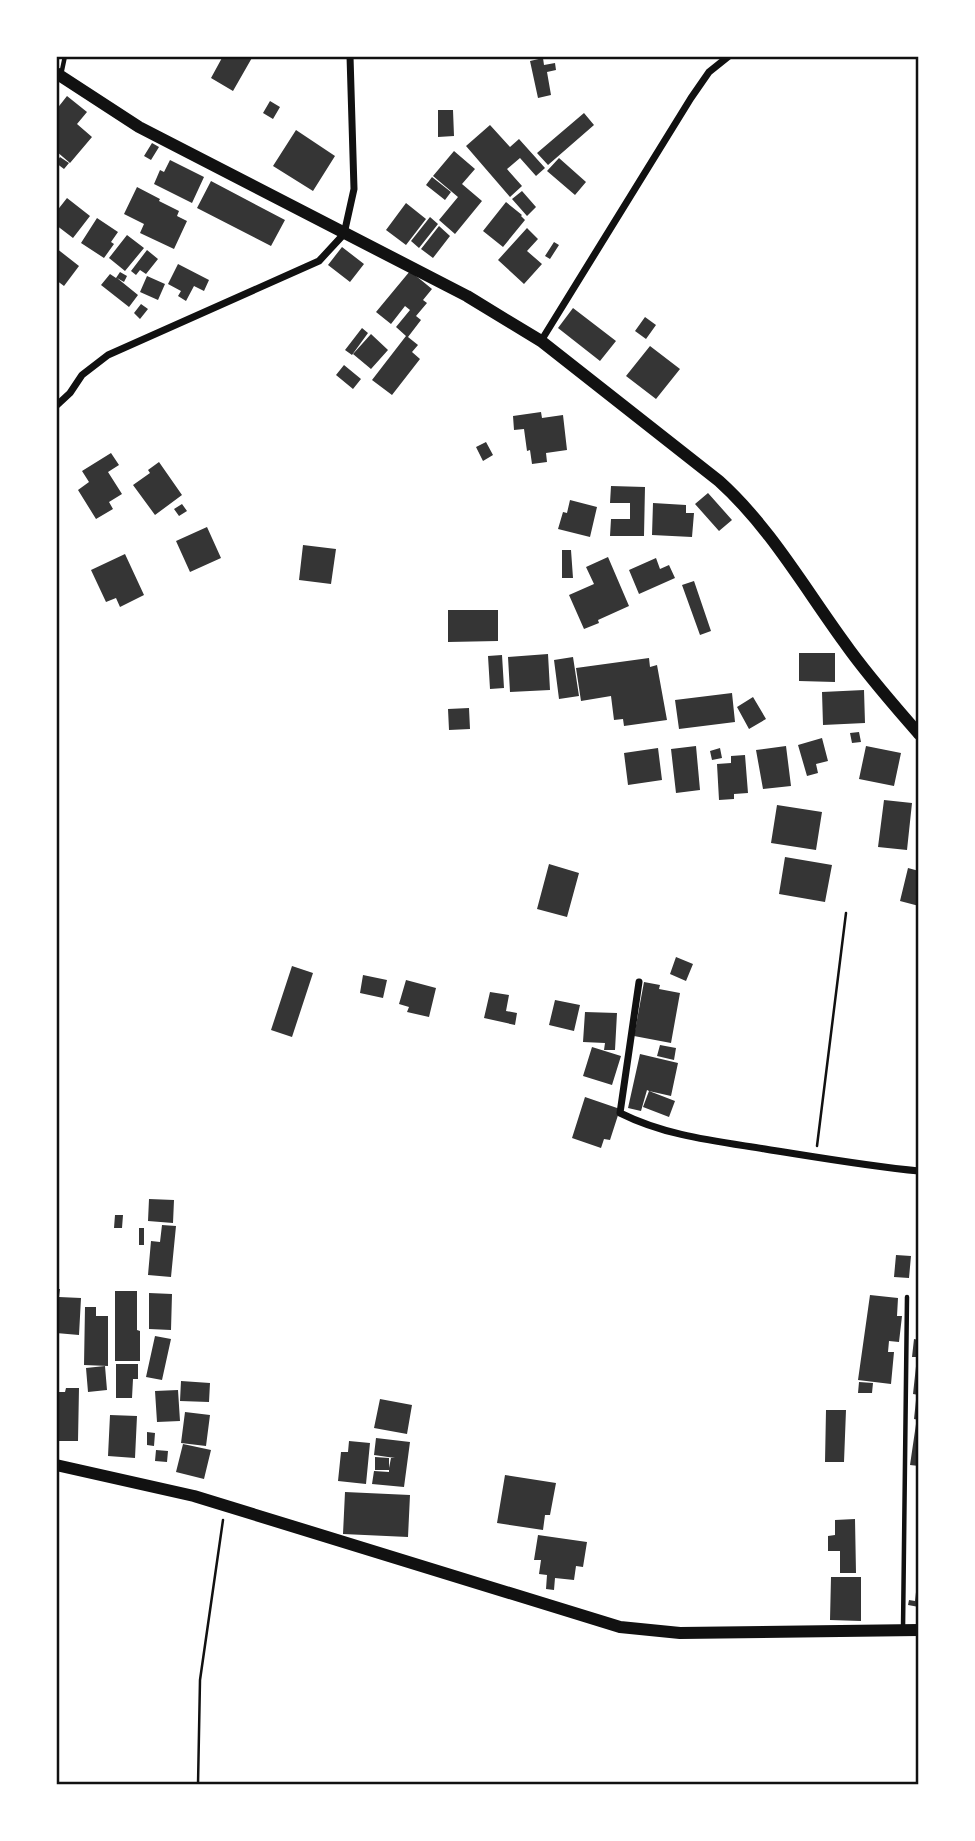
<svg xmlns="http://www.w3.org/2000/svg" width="975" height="1841" viewBox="0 0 975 1841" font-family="'PT Serif',serif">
	<rect width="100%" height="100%" fill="#fff"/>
	<path fill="#353535" d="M223,56H253L233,91L211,78Z
		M543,58L544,65L555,63L556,70L547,72L551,95L538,98L530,61Z
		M67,96L87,112L77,124L92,137L70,163L56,151V110Z
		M270,101L280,107L273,119L263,113Z
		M438,110H453L454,136L438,137Z
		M584,113L594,125L548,165L537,153Z
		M490,125L510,147L519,139L545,168L536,176L520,158L507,169L522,186L510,197L466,146Z
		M296,130L335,156L313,191L273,166Z
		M152,143L159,147L151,160L144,156Z
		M454,151L475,169L462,184L482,201L455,234L439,220L458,197L433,176Z
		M60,157L69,163L64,169L56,163Z
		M559,158L586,182L575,195L547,171Z
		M170,160L204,177L192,203L154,184L160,170L164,172Z
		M432,177L451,192L445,200L426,185Z
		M211,181L285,220L271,246L197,208Z
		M137,187L160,199L159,201L179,211L177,216L187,221L174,249L140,233L144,224L124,214Z
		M522,191L536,207L527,216L512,199Z
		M67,198L90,216L73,238L56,225V212Z
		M506,202L522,215L521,216L525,220L503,247L483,231Z
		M406,203L426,219L406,245L386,230Z
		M430,217L438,224L419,248L411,241Z
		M97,218L118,232L111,242L114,244L104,258L81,243Z
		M439,226L450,236L433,258L421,249Z
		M527,228L538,239L527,251L542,264L524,284L498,260Z
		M127,235L144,248L125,271L109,258Z
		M554,242L559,245L550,259L545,256Z
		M342,247L364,264L350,282L328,265Z
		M56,248L79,266L64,286L56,280Z
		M147,250L158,259L146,274L140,270L136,275L131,271Z
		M178,264L209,280L204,291L194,286L186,301L178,296L181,291L168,284Z
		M410,271L432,289L423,300L427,303L416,316L421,320L408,337L418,345L412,352L420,359L392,395L372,380L406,336L396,327L410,310L405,306L391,324L376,312Z
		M120,272L127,276L124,282L117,278L138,295L129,307L101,285L110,274L116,278Z
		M147,276L165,284L158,300L140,292Z
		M141,304L148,309L140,319L134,313Z
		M573,308L616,341L600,361L558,328Z
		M645,317L656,325L646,339L635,331Z
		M362,328L368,333L352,355L345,350Z
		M371,334L388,350L371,369L353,354Z
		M650,346L680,369L656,399L626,376Z
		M344,365L361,379L353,389L336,375Z
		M541,412L542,418L563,415L567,450L546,453L547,462L532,464L530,450L527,451L524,429L514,430L513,416Z
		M486,442L493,455L483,461L476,447Z
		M111,453L119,465L108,472L122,494L109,502L113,509L96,519L78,490L89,482L82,471Z
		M159,462L182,495L155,515L133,485L150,473L148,470Z
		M611,486L645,487L644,536H610L611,519H630V503H610Z
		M708,493L732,520L719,531L695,504Z
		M570,500L597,507L590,537L558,529L563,512L567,513Z
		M653,503L686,505V513H694L692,537L652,535Z
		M182,504L187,511L179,516L174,509Z
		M207,527L221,558L190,572L176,541Z
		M303,545L336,549L331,584L299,580Z
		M562,550H571L573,578H562Z
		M125,554L144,595L120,607L116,598L106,602L91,570Z
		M608,557L629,606L598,620L599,623L584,629L569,595L594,584L586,567Z
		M656,558L660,569L669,565L675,578L639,594L629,570Z
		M694,581L711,631L700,635L682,585Z
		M448,610H498V641L448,642Z
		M799,653H835V682L799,681Z
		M548,654L550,690L510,692L508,657Z
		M502,655L504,688L490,689L488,656Z
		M573,657L579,696L559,699L554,660Z
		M649,658L650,667L657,665L667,720L624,726L623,719L614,720L611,696L581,701L576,668Z
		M864,690L865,723L823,725L822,692Z
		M732,693L735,722L679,729L675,700Z
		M753,697L766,719L749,729L737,707Z
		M469,708L470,729L449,730L448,709Z
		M859,732L861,742L852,743L850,733Z
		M822,738L828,761L816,764L818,773L807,776L798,745Z
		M696,746L700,790L676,793L671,749Z
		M786,746L791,786L763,789L756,750Z
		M866,746L901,753L894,786L859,779Z
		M658,748L662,780L628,785L624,753Z
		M720,748L722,758L712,760L710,751Z
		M745,755L748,793L734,794V799L719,800L717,764L731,763V756Z
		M884,800L912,803L907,850L878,847Z
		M777,805L822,812L816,850L771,843Z
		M785,857L832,865L825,902L779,894Z
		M549,864L579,873L567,917L537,909Z
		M908,868L919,871V906L900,901Z
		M676,957L693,964L686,981L670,974Z
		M292,966L313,973L292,1037L271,1030Z
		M363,975L387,980L383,998L360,993Z
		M406,980L436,988L429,1017L407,1012L409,1007L399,1004Z
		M644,982L660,985L659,989L680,993L671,1043L634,1036Z
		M490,992L509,995L506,1011L517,1013L515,1025L484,1018Z
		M555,1000L580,1005L574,1031L549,1025Z
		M585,1012L617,1013L615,1050H604L605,1043L583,1042Z
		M660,1045L676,1048L674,1060L657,1056Z
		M592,1047L621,1056L612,1085L583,1076Z
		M640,1054L678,1063L671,1096L649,1091L675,1101L669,1117L643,1107L649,1091L647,1090L641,1111L628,1108Z
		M585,1097L620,1109L610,1140L604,1139L601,1148L572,1138Z
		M149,1199L174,1200L173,1223L148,1221Z
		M115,1215H123L122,1228H114Z
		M162,1225L176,1226L171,1277L148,1275L151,1241L160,1242Z
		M139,1228H144V1245H139Z
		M896,1255L911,1256L909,1278L894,1277Z
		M56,1289H60L59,1297L81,1298L79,1335L56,1333Z
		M115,1291H137V1330L140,1331V1361H115Z
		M149,1293L172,1294L171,1330L149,1329Z
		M870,1295L898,1298L897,1316H902L899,1342L889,1341L888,1352H894L891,1384L858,1380Z
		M85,1307H96V1316H108V1366L84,1365Z
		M155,1336L171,1339L162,1380L146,1377Z
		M914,1339L919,1340V1395L913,1394L917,1357H912Z
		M116,1364H138V1379H133L132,1398H116Z
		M105,1366L107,1390L88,1392L86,1368Z
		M181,1381L210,1383L209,1402L180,1401Z
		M859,1382L873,1383L872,1393H858Z
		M66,1388H79L78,1441H56V1392H65Z
		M178,1390L180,1421L157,1422L155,1391Z
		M380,1399L412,1405L407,1434L374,1428Z
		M916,1400H919V1420L914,1419Z
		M826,1410H846L844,1462H825Z
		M185,1412L210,1415L206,1446L181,1443Z
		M110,1415L137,1416L135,1458L108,1456Z
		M916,1424L919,1425V1466L910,1465Z
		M147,1432L155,1433L154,1446L147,1445Z
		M376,1438L410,1442L404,1487L372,1484L374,1471L389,1472V1470H375V1457L389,1458V1468L391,1458H395L374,1455Z
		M349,1441L370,1443L366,1484L338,1481L341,1452H348Z
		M183,1444L211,1450L204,1479L176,1472Z
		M156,1450L168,1451L167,1462L155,1461Z
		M505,1475L556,1483L550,1515H545L543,1530L497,1523Z
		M345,1492L410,1495L408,1537L343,1534Z
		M855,1519L856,1573H840V1551H828V1536L835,1535V1520Z
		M538,1535L587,1542L583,1567L576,1566L574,1580L555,1578L554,1590L546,1589L547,1575L539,1574L541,1560H534Z
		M831,1577H861V1621L830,1620Z
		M917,1583L919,1607L908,1605L909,1600L915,1601Z"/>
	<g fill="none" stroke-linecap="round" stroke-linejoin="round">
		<path stroke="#111" stroke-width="2.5" d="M817,1146L846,913
			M198,1785L200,1680L223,1520"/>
		<path stroke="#111" stroke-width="4.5" d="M61,75L65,56
			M903,1629L907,1297"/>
		<path stroke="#111" stroke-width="7" d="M541,341L691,98L709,72L729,56
			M56,406L70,393L82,375L108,355L319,261L344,234L354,189L350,56
			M639,982L620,1113C666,1136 715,1141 765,1149C816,1157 867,1166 919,1171"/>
		<path stroke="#111" stroke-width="12" d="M56,73L139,127L467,296L541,341L719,481C769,526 804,587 844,642C867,675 893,704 919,734
			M56,1465L194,1496L620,1627L680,1633L919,1630"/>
	</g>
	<rect width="975" height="1841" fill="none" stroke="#ffffff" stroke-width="116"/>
	<rect x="58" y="58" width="859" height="1725" fill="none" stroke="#111" stroke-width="2.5"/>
</svg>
